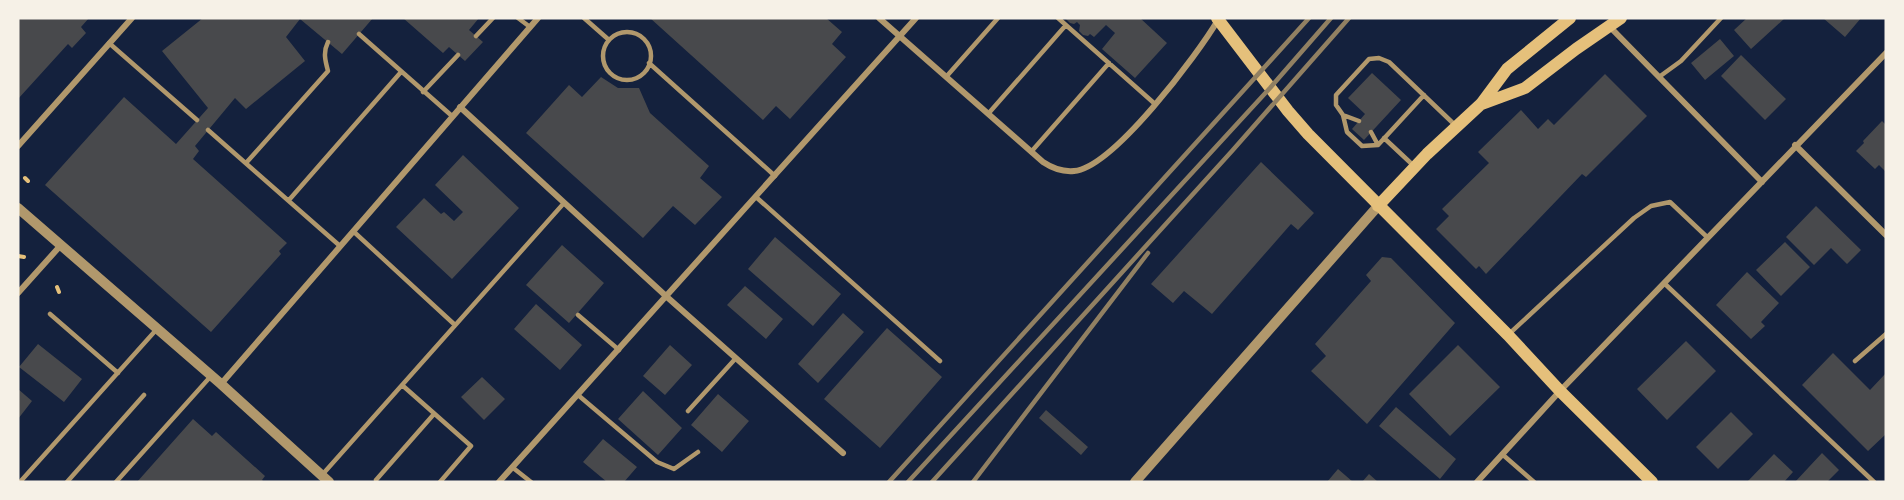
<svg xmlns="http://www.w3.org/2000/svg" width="1904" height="500" viewBox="0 0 1904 500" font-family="'Public Sans',sans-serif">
	<rect width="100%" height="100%" fill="#14213d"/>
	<path fill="#48494c" d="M18,18H89L81,27L86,33L72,48L68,44L18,99Z
		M203,18H373L342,54L300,19L286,37L305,61L246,109L235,98L195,146L199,151L193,159L287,243L279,251L281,254L211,332L45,185L124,97L176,144L208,108L162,51Z
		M403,18H479L469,30L483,42L465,61L449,47L443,53Z
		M650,18H826L842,32L832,44L846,57L790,119L776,106L763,120Z
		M1065,18H1140L1167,43L1135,78L1102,49L1115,33L1106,25L1094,37L1090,34L1088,36L1083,35L1079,31L1080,25L1077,22L1074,24L1070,23Z
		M1747,18H1785L1751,49L1734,30Z
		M1823,18H1861L1845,37Z
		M1720,39L1734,56L1705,80L1691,63Z
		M1741,55L1786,99L1765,120L1721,76Z
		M1372,73L1401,100L1364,140L1352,129L1365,114L1348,98Z
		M1605,74L1647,116L1586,177L1582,174L1486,274L1479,266L1476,269L1436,229L1449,216L1442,209L1489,163L1478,152L1521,110L1538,129L1548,119L1554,125Z
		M601,77L618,88H639L650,113L709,166L700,178L722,197L695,225L673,206L643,238L526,133L569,85L582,97Z
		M1882,121L1886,125V172L1879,165L1875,169L1856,151L1864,143L1863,141Z
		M463,155L519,208L452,279L396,227L424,198L441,214L444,212L454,221L463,212L435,185Z
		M1261,162L1314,213L1298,230L1291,224L1212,314L1184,291L1173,303L1151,284Z
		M1816,206L1861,250L1847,264L1831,248L1814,265L1786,237Z
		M775,237L841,294L813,326L748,269Z
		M1785,242L1810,267L1781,296L1756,270Z
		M562,245L604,283L569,323L526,285Z
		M1382,257L1391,258L1455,323L1367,424L1311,371L1326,356L1315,344L1371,281L1366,275Z
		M1747,272L1779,303L1761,322L1765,326L1751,339L1716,305Z
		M745,286L783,319L766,339L727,305Z
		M536,304L582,345L560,370L514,329Z
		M843,313L864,332L818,383L798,364Z
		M887,328L942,377L880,448L824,399Z
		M1686,341L1716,371L1667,420L1637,389Z
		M38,344L82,379L64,402L19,367Z
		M670,345L692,365L665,395L643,376Z
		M1458,345L1500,387L1450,436L1409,394Z
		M1833,353L1870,390L1886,373V434L1868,451L1802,385Z
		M482,377L505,399L484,420L461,397Z
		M18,389L32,401L18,419Z
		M643,391L682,428L658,455L618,419Z
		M718,394L749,421L722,452L691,425Z
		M1396,407L1456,459L1440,479L1379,426Z
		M1046,410L1088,447L1081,455L1039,418Z
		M1731,412L1753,434L1718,469L1696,447Z
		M193,419L212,436L216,432L265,476L262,480L264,482H137Z
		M603,439L637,467L624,482H607L583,462Z
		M1822,453L1839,470L1827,482H1795Z
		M1774,454L1793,472L1784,482H1747Z
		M1338,469L1353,482H1327Z
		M1369,474L1378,482H1362Z"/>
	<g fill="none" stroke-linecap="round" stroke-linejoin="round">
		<path stroke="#e5c07b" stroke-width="4" d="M25,178L28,181
			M18,256L24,257
			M57,287L59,292"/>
		<path stroke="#b1986c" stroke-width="4.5" d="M518,18L530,27
			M584,18L609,40
			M1058,18L1155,104
			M603 56a24 24 0 1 1 48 0a24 24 0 1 1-48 0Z
			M359,34L452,116
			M476,36L493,18
			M109,43L197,120
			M649,63L775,176
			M946,77L998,18
			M1659,77L1681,61L1721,18
			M423,92L458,55
			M1424,95L1378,145L1362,146L1347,132L1343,115L1336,105V95L1369,59L1379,58L1389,62L1456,126
			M988,114L1066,25
			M1343,115L1359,121
			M208,130L340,246
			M1371,132L1378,145
			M1384,138L1415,167
			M1031,152L1109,63
			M246,163L328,71C325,60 323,52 328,42
			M756,197L940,361
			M289,200L401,72
			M353,231L455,325
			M1664,283L1874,482
			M50,314L118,373
			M578,315L619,350
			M1509,334L1634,218L1651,206L1670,202L1707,237
			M1855,361L1886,334
			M402,385L471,446L440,482
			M578,395L657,462L674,469L698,452
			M688,411L736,358
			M1502,454L1534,482
			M512,467L531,482
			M322,475L564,203
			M376,480L434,414
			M20,482L156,330
			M67,482L144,395
			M116,482L211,376"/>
		<path stroke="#b1986c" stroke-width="6" d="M879,18L1043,162C1052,168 1063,172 1074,171C1113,168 1198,54 1218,20
			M1609,26L1762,182
			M460,107L667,297L843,453
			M1795,145L1886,235
			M18,146L132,18
			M18,293L61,245
			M221,384L538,18
			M499,482L916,18
			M1477,482L1560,391L1886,53"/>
		<path stroke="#b1986c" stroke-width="10" d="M18,208L221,384L329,482
			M1135,482L1378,206"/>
		<path stroke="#e5c07b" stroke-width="12" d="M1217,18L1288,111L1308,134L1508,335L1560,391L1652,482
			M1482,104L1525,88L1576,49L1621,18
			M1378,206L1427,154L1481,104L1507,69L1570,18"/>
		<path stroke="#918062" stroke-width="4.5" d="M889,482L1309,18
			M908,482L1270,88L1331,18
			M932,482L1232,151L1349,18
			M973,482L1148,253"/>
	</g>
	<rect width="1904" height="500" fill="none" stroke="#f6f1e7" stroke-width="39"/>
</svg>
